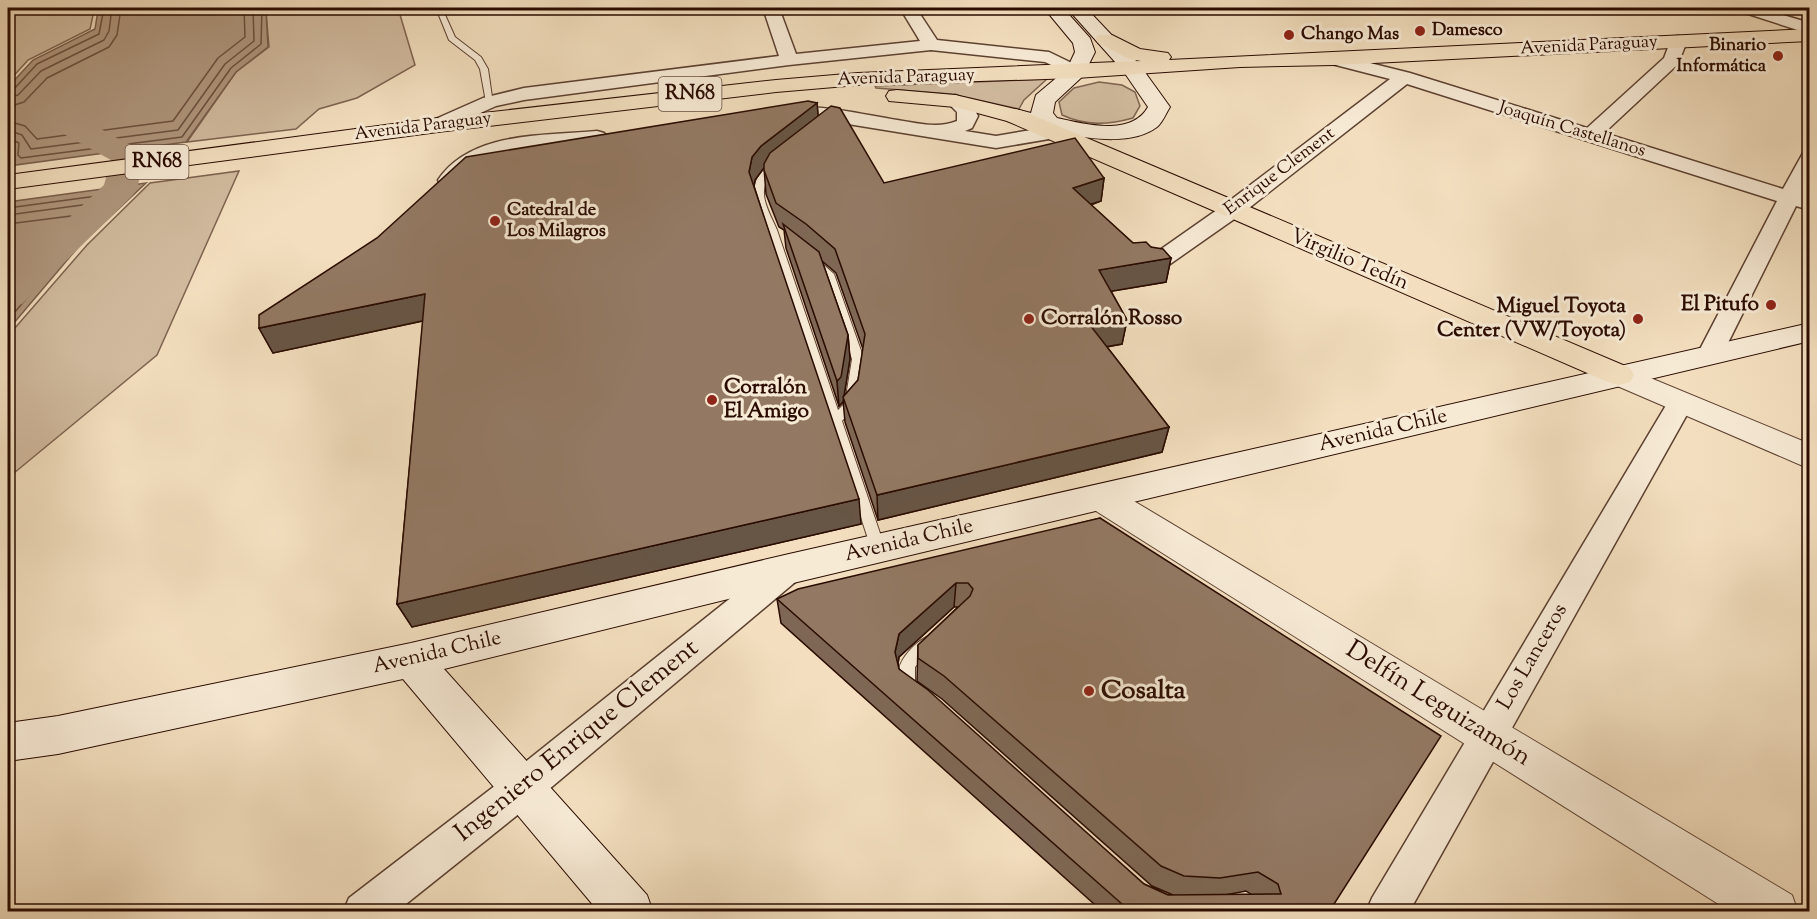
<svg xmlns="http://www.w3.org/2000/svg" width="1817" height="919" viewBox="0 0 1817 919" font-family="'Sorts Mill Goudy',serif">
	<rect width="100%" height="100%" fill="#f3dfbf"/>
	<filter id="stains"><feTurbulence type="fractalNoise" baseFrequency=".00333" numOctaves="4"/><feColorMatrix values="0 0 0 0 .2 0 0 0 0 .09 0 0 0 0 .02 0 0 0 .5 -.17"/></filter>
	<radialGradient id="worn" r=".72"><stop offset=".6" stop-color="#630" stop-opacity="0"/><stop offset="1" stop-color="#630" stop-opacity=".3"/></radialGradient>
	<path fill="#d1bb9f" stroke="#7e6350" stroke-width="1.5" d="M8,8H87L94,11L90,29L28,60L8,82Z
		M273,8H398L415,65L357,98L319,109L296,129L187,142L236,72L269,47L266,11Z
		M1047,79L1024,100L1019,109L951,94L876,88L875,86Z
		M1099,82L1122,85L1135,92L1140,106L1133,118C1108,125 1086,126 1062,115L1059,102L1074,88Z
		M239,171L157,355L8,478V336L87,245L150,183Z"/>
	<path fill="#af977e" stroke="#7a5f4c" stroke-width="1.5" d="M94,8H273L266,12L268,47L236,72L186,142L8,166L14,147L8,142V87L33,60L95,29L98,10Z
		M146,183L80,245L8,330V202Z"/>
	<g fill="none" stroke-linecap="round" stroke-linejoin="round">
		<path stroke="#6c513f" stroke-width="1.5" d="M8,91L14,89L37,64L99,34L104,8
			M8,98L18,95L41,71L104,40L109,31L112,8
			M8,107L24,102L47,78L109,47L117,35L121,8
			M8,121L25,126L37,139L173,121L218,58L245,37L244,8
			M8,130L22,135L31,149L178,130L225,64L254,41L253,8
			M8,138L19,143L18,155L21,158L182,137L231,68L261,44L262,8
			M8,208L119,193L123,195L76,241L8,320
			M8,215L97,203L101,206L70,237L8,309
			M8,224L71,216L74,219L8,295"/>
		<path fill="#af977e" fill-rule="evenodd" d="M62,111L73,113L124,142L141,148L145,155L137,189L132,196L22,304L8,308V275L104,185L111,160L51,127L46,120L51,113Z"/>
		<g stroke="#5c4030" stroke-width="2">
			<path id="service" d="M436,8H442L455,37L481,57L488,69L493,104L486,102L480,69L475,60L449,40Z
				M777,162L782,165C777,170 772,174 768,179C757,195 771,215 777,230L838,410L845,403L852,359L823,275L809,263V259H817L834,274L864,359L857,404L842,421L885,548L883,552H873L871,548L767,230C756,205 742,176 777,162Z
				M931,635L937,637L939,642L915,667V682L922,690L920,695L914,697C879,684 907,644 931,635Z"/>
		</g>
		<g stroke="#5c4030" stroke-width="3">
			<path id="minor" d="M763,8H779L796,54L920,41L900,8H916L937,40L1049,52L1082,68L1085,72L1082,76L1076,77L1045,62L931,50L789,65L524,100L496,106L445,129H431L428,125L431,121L483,98L524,88L779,56Z
				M1737,8H1760L1810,23V34L1739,11Z
				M1678,36L1684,37L1687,41L1678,64L1604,133L1783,189L1803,153L1810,151V179L1802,195L1810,197V210L1796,206L1720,359L1711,361L1702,359L1698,353L1777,201L1407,84L1240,215L1163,269L1155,271L1147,269L1143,264L1147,259L1224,205L1390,79L1328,63L1325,59L1328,55L1334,54L1410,73L1587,128L1664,58L1672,37Z
				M955,95C966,98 973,106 978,116L972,128L965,131L996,136L1055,126L1062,128L1065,132L1062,136L1055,138L996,148L811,118L780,121L773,119L770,115L773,111C814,101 857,114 897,120C917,123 938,129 957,121V112L946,101L948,97Z
				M597,131L604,133L607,137L604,141L500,154L472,166L455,184L448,186L441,184L438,180C471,131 544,136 597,131Z
				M1681,393L1691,396L1694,402L1409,912H1366L1372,898L1668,402L1671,396Z
				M789,556L800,560L805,569L800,578L535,801L396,912H343L349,898L509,775L778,560Z"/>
		</g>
		<g stroke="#5c4030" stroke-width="2">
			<path id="tertiary" d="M1619,365L1810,444V469L1608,382L1604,375L1608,368Z
				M1100,484L1112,488L1792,895L1798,912H1731L1088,506L1083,497L1088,488Z"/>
		</g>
		<g stroke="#2a0b00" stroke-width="2">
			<path id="secondary" d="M1044,8H1063L1090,38L1095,52L1083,76L1055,102L1053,113L1057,118C1085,124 1131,137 1148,107L1124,72L1067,8H1086L1139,64L1170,107C1166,113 1163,122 1157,127C1133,145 1093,139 1065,134L1063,137L1055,139L1047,137L1041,129L1007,121L1004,116L1007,111L1015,109L1031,113L1036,95L1067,69L1075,52L1073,43Z
				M1810,323V341L789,584L444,669L647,895L653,912H599L403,679L58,754L8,761V723L58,716L411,643L789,554Z"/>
		</g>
		<g stroke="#2a0b00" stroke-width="2">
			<path id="primary" d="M1810,29V41L1334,65L1240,67L1076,78L858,85L776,92L438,132L8,189V175L438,118L776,80L858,73L1141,61L1129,59L1098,43L1095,39L1098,35H1112L1140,49L1168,53L1171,57L1169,60Z
				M897,90L955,95L1023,111L1630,368L1634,375L1630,382L1619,385L1608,382L1007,121L955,107L889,101L886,96L889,91Z"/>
		</g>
		<use href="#service" fill="#f7ead5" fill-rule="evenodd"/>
		<use href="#minor" fill="#f7ead5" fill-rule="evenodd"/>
		<use href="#tertiary" fill="#f7ead5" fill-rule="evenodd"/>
		<use href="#secondary" fill="#f7ead5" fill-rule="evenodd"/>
		<use href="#primary" fill="#f3dfbf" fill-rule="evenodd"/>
	</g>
	<path fill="#7e6855" stroke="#2a0b00" stroke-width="1.5" fill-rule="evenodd" d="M817,103L818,116L884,183L1104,178L1101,201L1091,205L1133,243L1151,247L1171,258L1166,282L1111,291L1127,320L1122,344L1107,347L1169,427L1162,452L878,520L845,422L843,400V402L839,406L786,248L784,230L779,227L766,194L764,168L755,180L754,186L861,524L412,627L397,604L423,321L273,353L259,328ZM822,261L836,273L863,349L858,380L844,396L850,359L848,335Z
		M1100,518L1329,912H1103L781,623L777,599ZM954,607H958L918,645L917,681L942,699L1152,886L1173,895H1168L1144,884L899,669L898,664L899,657ZM1246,891L1252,895H1225Z"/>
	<path fill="#675545" stroke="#2a0b00" stroke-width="1.5" d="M817,103L819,125L763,169L755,180L752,195L749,172L752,157L761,146Z
		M1104,178L1101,201L1069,211L1073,188Z
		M1171,258L1166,282L1095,294L1099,270Z
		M425,294L436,318L273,353L259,328Z
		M1127,320L1122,344L1086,350L1090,325Z
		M848,335L850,359L843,402L839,406L837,381Z
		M1169,427L1162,452L878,520L877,495Z
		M859,499L861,524L412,627L397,604Z
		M956,583L954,607L899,657L896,675L895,652L899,634Z"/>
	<path fill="#937963" stroke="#2a0b00" stroke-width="1.5" fill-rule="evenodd" d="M808,101L817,103L761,146L752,157L749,172L859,499L397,604L425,294L259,328V315L377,238L466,157Z
		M831,106L840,108L884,183L1075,138L1104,178L1073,188L1133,243L1146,242L1151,247L1163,249L1171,258L1099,270L1127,320L1090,325L1169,427L877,495L843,397L858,380L865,334L835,249L806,224L776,203L764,170V164L770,153Z
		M783,224L819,252L848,335L841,377L837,381Z
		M1100,518L1441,736L1329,912H1131L777,599L798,589ZM956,583H968L973,589L970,596L918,645V658L944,676L1161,866L1184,876L1220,878L1258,872L1278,884L1281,894L1168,895L1144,884L928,690L899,669L895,652L899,634Z"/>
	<g fill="#8f2418" stroke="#f7ead5" stroke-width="2">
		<circle cx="1420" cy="31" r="6"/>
		<circle cx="1289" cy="35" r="6"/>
		<circle cx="1778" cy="56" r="6"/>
		<circle cx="495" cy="221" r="6"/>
		<circle cx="1771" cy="305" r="6"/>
		<circle cx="1029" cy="319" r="6"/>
		<circle cx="1638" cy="319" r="6"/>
		<circle cx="712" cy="400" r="6"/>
		<circle cx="1089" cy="691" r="6"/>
	</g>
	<g text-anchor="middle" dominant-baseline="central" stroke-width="6" stroke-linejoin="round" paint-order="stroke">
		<g font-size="18" font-weight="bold" fill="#2a0b00" stroke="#f7ead5" text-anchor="start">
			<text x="1432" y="31">Damesco</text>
			<text x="1301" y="35">Chango Mas</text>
			<text x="1766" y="46" text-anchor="end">Binario<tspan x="1766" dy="21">Informática</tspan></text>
			<text x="507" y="211">Catedral de<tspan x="507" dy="21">Los Milagros</tspan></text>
		</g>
		<g font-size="18" fill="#2a0b00" stroke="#f7ead5">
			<text transform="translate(1589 46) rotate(-3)">Avenida Paraguay</text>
			<text transform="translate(906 78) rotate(-2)">Avenida Paraguay</text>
			<text transform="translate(423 127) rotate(-7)">Avenida Paraguay</text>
			<text transform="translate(1572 130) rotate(17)">Joaquín Castellanos</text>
			<text transform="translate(1280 172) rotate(-37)">Enrique Clement</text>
		</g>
		<g fill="#f7ead5" stroke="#684e40" stroke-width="1.5">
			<rect x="658.5" y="77" width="63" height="34" rx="4.5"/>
			<rect x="125.5" y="145" width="63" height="34" rx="4.5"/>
		</g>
		<g font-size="20" font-weight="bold" fill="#2a0b00">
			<text x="690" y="94">RN68</text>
			<text x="157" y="162">RN68</text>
		</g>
		<g font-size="21" fill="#2a0b00" stroke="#f7ead5">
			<text transform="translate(1349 260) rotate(23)">Virgilio Tedín</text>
			<text transform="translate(1383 431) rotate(-13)">Avenida Chile</text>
			<text transform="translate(909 541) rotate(-13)">Avenida Chile</text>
			<text transform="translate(437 653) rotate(-13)">Avenida Chile</text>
			<text transform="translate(1533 657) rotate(-60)">Los Lanceros</text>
		</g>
		<g font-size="21" font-weight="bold" fill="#2a0b00" stroke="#f7ead5" text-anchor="end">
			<text x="1759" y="305">El Pitufo</text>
			<text x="1626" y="307">Miguel Toyota<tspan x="1626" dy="24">Center (VW/Toyota)</tspan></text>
			<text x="1041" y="319" text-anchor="start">Corralón Rosso</text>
			<text x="724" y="388" text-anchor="start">Corralón<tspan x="724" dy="24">El Amigo</tspan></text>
		</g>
		<g font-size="26" font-weight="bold" fill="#2a0b00" stroke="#f7ead5" text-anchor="start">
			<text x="1101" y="691">Cosalta</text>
		</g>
		<g font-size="26" fill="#2a0b00" stroke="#f7ead5">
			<text transform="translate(1438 704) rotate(32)">Delfín Leguizamón</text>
			<text transform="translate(577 741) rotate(-39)">Ingeniero Enrique Clement</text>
		</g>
	</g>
	<rect width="1817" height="919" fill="none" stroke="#f3dfbf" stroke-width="30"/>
	<rect x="9" y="9" width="1799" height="901" fill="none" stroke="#2a0b00" stroke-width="3"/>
	<rect x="15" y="15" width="1787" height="889" fill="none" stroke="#2a0b00" stroke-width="1.5"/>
	<rect width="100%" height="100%" filter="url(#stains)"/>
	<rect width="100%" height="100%" fill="url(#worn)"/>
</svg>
